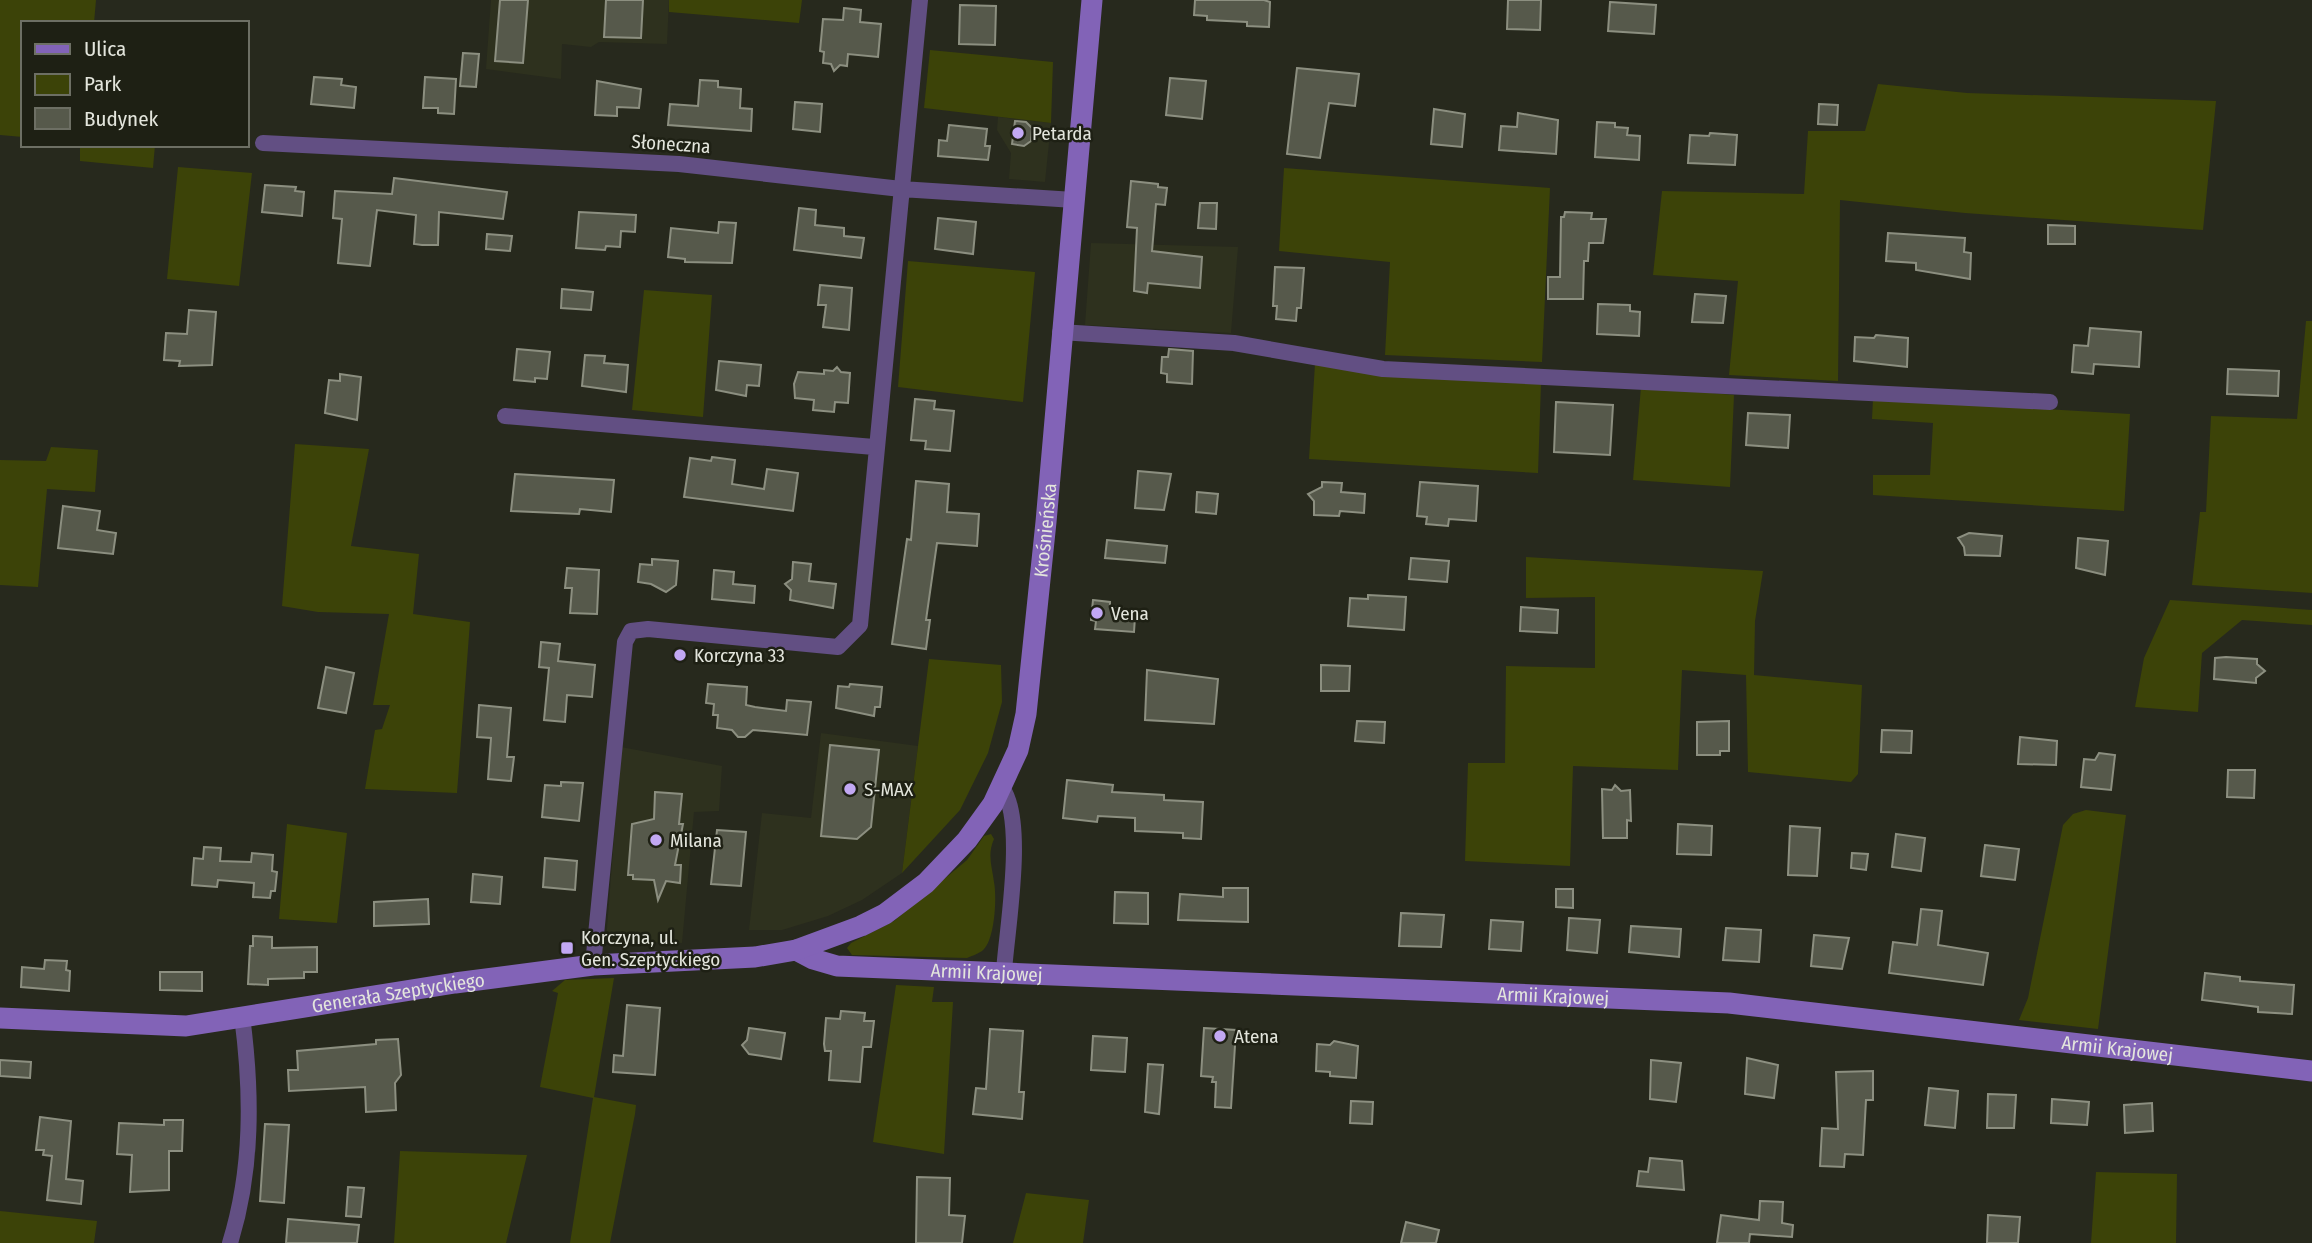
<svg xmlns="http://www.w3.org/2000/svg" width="2312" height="1243" viewBox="0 0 2312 1243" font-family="'Fira Sans Condensed',sans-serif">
	<rect width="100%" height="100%" fill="#27291d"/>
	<path fill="#2e311e" d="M491,0H669L667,44L599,42L591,47L562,44L561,79L486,69Z
		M998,117L1051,123L1045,182L1009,179L1011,153L997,130Z
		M1091,243L1238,247L1231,333L1085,325Z
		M821,733L918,746L902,873L862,900L828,916L782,930H749L762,813L811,818Z
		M621,747L722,766L719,811L694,812L682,943L606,941Z"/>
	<path fill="#3c4308" d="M0,0H96L94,23H23V137L0,135Z
		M669,0H802L799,23L669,12Z
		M930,50L1053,62L1051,123L924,108Z
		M1878,84L1967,93L2216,101L2203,230L1965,213L1840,200L1838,381L1729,375L1738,281L1653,275L1662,191L1804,194L1808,131H1865Z
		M80,145H155L153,168L80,161Z
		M178,167L252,173L239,286L167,279Z
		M1284,168L1550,188L1542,362L1385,355L1390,262L1279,251Z
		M908,261L1035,272L1023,402L898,387Z
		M644,290L712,295L703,417L632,410Z
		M2306,321H2312V593L2192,585L2200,512H2206L2211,416L2297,419Z
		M1315,364L1541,383L1538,473L1309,459Z
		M1641,387L1734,395L1730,487L1633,480Z
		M1873,399L2130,414L2124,511L1873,495V475H1930L1933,423L1872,419Z
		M295,444L369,449L351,546L419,554L413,614L470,622L457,793L365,789L375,730L382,729L390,705H373L389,614L318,612L282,606Z
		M51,447L98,450L95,492L47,489L38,587L0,585V460L46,461Z
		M1526,557L1763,571L1755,621L1754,675L1862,685L1858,774L1851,782L1748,772L1746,675L1682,670L1678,770L1573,766L1570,866L1465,861L1468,763H1505L1506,666L1595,668V597L1526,598Z
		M2170,600L2312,610V625L2242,620L2202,653L2198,712L2135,707L2144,658Z
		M929,659L1001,665L1002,702L988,753L960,810L902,873Z
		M2086,810L2126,815L2098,1029L2019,1020L2028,998L2063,825L2073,814Z
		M287,824L347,833L337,923L279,919Z
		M991,834L994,839C987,855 992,866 994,882C997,897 995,942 982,951C978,954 971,956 967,958L852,955L847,948L851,943L894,921L967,860L984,836Z
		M614,978L594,1097L636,1105L635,1114L610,1243H570L593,1098L540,1087L558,993L552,991L565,980Z
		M896,985L934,987L932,1002H953L944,1154L873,1142Z
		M400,1151L527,1155L506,1243H394Z
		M2096,1172L2177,1174L2176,1243H2091Z
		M1026,1193L1089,1200L1083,1243H1013Z
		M0,1211L97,1221L94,1243H0Z"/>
	<path fill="#56594b" stroke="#8c8f80" stroke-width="2" d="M500,0H528L523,63L495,61Z
		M606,0H643L641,38L604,37Z
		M1195,0H1264L1270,2L1269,27L1247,26V22L1207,20V16L1194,15Z
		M1508,0H1541L1540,30L1507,29Z
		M1610,2L1656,5L1654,34L1608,31Z
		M960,5L996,6L995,45L959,44Z
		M844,8L861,10L860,22L881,24L878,57L848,54L847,66L840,65L834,71L831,64L823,63L824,52L820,51L823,19L843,20Z
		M463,53L479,54L476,87L460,86Z
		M1297,68L1359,74L1355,106L1329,103L1320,158L1287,154Z
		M314,77L342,79L341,85L356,87L354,108L311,104Z
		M425,77L456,79L454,114L438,113V108H423Z
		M1170,78L1206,81L1202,119L1166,115Z
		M700,80L718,81V87L741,89L740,108L752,109L751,131L668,125L670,104L698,106Z
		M597,81L641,89L639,108L617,107V116L595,115Z
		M795,102L822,104L820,132L793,129Z
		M1819,104L1838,105L1837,125L1818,124Z
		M1434,109L1465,114L1462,147L1431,144Z
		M1518,113L1558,120L1556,154L1499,150L1501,126L1517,127Z
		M1015,121L1026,122L1032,128L1031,141L1024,146L1012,144Z
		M1597,122L1615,123V127L1628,128L1627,135L1640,136L1639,160L1595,157Z
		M949,125L987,129L985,146H990L988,160L938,156L939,140L947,141Z
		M1710,133L1737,135L1735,165L1688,163L1690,135L1709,136Z
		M394,178L507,192L503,219L439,212L438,245H422L414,244L416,215L377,210L370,266L338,263L342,219L333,218L335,191L392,194Z
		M1131,181L1158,184V187L1167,188L1165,205L1156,204L1152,251L1202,257L1200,288L1148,283L1147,293L1134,291L1137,228L1127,227Z
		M265,185L296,187L295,191L304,192L302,216L262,212Z
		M1200,203H1217L1216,229L1198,228Z
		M799,208L816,210L815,225L844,228V236L864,238L861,258L794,250Z
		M579,212L636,215L635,232L621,231L620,247L606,246L605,250L576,248Z
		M1565,212L1592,213L1591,219H1606L1603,243H1589L1588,261H1584L1583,299H1548V277H1560L1561,217H1564Z
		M938,218L976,222L973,254L935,249Z
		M719,222L736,223L732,263L685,262V259L668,257L671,228L718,233Z
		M2048,225L2075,226V244H2048Z
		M1888,233L1965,238L1964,252L1971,253L1970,279L1916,270V263L1886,261Z
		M487,234L512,236L510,251L486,249Z
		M1275,267L1304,268L1301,308H1297L1296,321L1276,319L1277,306H1273Z
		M820,285L852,288L849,330L823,327L826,305H818Z
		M562,289L593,292L591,310L561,308Z
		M1695,294L1726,296L1723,323L1692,322Z
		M1598,304L1630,305V311L1640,312L1639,336L1597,334Z
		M189,310L216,312L212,365L179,366L180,361L164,360L166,333L187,334Z
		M2090,328L2141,332L2139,367L2094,364L2093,374L2072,372L2074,345L2088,346Z
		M1876,335L1908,338L1907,367L1854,361L1855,337L1874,338Z
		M517,349L550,352L547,379L535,378V382L514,380Z
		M1169,349L1193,351L1192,384L1167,382V374L1161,373L1162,357H1168Z
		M585,355L605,356L604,363L628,365L626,392L582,386Z
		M719,361L761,365L759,386L747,385L746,396L716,390Z
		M837,367L841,372L850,373L848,403L835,402L834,412L813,410L814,400L795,398L794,384L798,372L824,374V370L833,371Z
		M2228,369L2279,371L2278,396L2227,394Z
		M340,374L361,377L357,420L325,413L329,380L340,381Z
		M915,399L935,401L934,409L954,411L950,451L925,449L926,441L911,440Z
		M1556,402L1613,405L1610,455L1554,452Z
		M1748,413L1790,415L1788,448L1746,445Z
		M712,457L735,460L732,484L764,489L767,469L798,473L793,511L684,497L690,458L711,461Z
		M1138,471L1171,474L1164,510L1135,508Z
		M515,474L614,480L611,512L580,509L579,514L511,511Z
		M916,481L949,484L947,512L979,514L977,546L937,543L926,620H930L926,649L892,644L907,539L911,540Z
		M1322,482L1342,483L1341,492L1365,494L1364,513L1340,511L1339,516L1314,515V501L1308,494L1322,487Z
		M1420,482L1478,486L1476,521L1449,519L1448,526L1426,524L1427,517L1417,516Z
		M1197,492L1218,494L1216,514L1196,512Z
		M63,506L100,511L97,530L116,533L113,554L58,548Z
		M1969,533L2002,536L2000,556L1965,555L1964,547L1958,538Z
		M2078,538L2108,541L2105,575L2076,568Z
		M1107,540L1167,546L1165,563L1105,558Z
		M1411,558L1449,561L1447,582L1409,579Z
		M652,559L678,561L676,585L666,592L651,584L638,582L640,564L652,565Z
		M793,562L811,564L809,581L836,584L833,608L790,600L791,590L785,584L792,579Z
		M567,568L599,570L597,614L570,613L572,588H565Z
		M714,570L734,572L733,584L755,586L754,603L712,599Z
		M1368,595L1406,597L1404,630L1348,626L1350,598L1368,599Z
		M1093,600L1110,602V608L1123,609L1122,615L1135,617L1134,632L1095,629L1096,621L1091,620Z
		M1521,607L1558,610L1557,633L1520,631Z
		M541,642L560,644L558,661L595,665L592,697L567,695L565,722L544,720L549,668L539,667Z
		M2226,657L2257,659V664L2265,671L2256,678V683L2214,679L2215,658Z
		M1321,665L1350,666L1349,691H1321Z
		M326,667L354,673L346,713L318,708Z
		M1147,670L1218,679L1214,724L1145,720Z
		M708,684L747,687L746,705L755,707L786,711L787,700L811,702L807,735L753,730L745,737H738L732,730L717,728L718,715H713L714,704L706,703Z
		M850,684L882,687L880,707H875L874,716L836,708L838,686L849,687Z
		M479,705L511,708L507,757H514L511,781L488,779L491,738L477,737Z
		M1357,721L1385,722L1384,743L1355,741Z
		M1729,721V751H1720V755H1697V722Z
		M1882,730L1912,731L1911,753L1881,752Z
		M2020,737L2057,741L2056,765L2018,764Z
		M830,745L879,750L871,827L857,839L821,836Z
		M2099,753L2115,755L2111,790L2081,787L2084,759L2095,760Z
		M2228,770H2255L2254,798L2227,797Z
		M1067,780L1113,785L1112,792L1164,795V800L1203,802L1201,839L1183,838V833L1135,831V818L1098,816L1097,822L1063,818Z
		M561,782L583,783L579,821L542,817L545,785L561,786Z
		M1615,785L1621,791L1630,790L1631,821L1627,820V838H1603L1602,789L1612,790Z
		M655,792L682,794L679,824H683L675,865H681L680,883L666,881L658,900L654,880L633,879V875H628L632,824L654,819Z
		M1678,824L1712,826L1711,855L1677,854Z
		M1790,826L1820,828L1817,876L1788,875Z
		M717,830L746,832L741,886L711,884Z
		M1896,834L1925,838L1921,871L1892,867Z
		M1985,845L2019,849L2015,880L1981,876Z
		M204,847L221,848L220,861L251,862L252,853L273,855L272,871L277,872L275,891H271L270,898L253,897L254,883L218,880L217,887L192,885L194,858L203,859Z
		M1852,853L1868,854L1866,870L1851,868Z
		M545,858L577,861L575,890L543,887Z
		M473,874L502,877L500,904L471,902Z
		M1223,888H1248V922L1178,920L1180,894L1223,897Z
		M1556,889H1573V908L1556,907Z
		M1115,892L1148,893V924L1114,923Z
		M428,899L429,924L374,926V902Z
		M1921,909L1942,911L1938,945L1988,953L1983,985L1889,973L1893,942L1917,945Z
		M1401,913L1444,915L1441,947L1399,946Z
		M1569,918L1600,920L1597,953L1567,950Z
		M1491,920L1523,922L1521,951L1489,949Z
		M1631,926L1681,929L1679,957L1629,952Z
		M1726,928L1761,930L1759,962L1723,960Z
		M1814,935L1849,938L1842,969L1811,966Z
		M253,936L272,937V948L317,947V972H304V978L268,979V985L248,984L250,946H253Z
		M45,960L67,961L66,970L70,971L69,991L21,987L22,967L44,969Z
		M160,972H202V991L160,990Z
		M2205,973L2240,977V981L2294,985L2292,1014L2258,1012V1007L2202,1000Z
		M627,1005L660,1008L655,1075L613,1072L614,1055L623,1056Z
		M841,1011L865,1013L864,1021H874L871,1047H863L860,1082L829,1080L831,1051H825L824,1044L826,1018L840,1019Z
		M749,1028L785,1033L781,1059L749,1054L742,1045L747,1040Z
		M1204,1028L1236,1030L1231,1108L1215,1107L1216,1082H1212L1213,1077L1201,1076Z
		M990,1029L1023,1031L1019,1092H1024L1022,1119L973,1114L976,1088L986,1089Z
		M1093,1036L1127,1038L1125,1072L1091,1070Z
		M398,1039L401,1075L395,1083L396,1110L366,1112L365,1087L289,1091L288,1070H298L297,1051L376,1044V1040Z
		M1334,1041L1358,1046L1356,1078L1330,1076V1072L1316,1071L1317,1044L1330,1045Z
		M1747,1058L1778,1065L1774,1098L1745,1094Z
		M0,1060L31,1062L30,1078L0,1076Z
		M1651,1060L1681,1063L1676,1102L1650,1099Z
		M1148,1064L1163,1065L1159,1114L1145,1112Z
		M1873,1071V1100H1866L1863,1155L1845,1154L1844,1167L1820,1166L1822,1128L1838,1129L1836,1072Z
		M1929,1088L1958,1091L1955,1128L1925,1125Z
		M1988,1094L2016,1095L2014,1128H1987Z
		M2052,1099L2089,1102L2087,1125L2051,1123Z
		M1351,1101L1373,1102L1372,1124L1350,1123Z
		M2152,1103L2153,1131L2125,1133L2124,1105Z
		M40,1117L71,1121L66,1179L83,1181L81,1204L47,1200L52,1156L43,1155L44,1150H36Z
		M164,1120H183L182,1151H169V1190L130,1192L132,1155L117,1154L119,1123L164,1125Z
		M265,1124L289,1125L284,1203L260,1201Z
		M1650,1158L1682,1161L1684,1190L1637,1186L1639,1171L1648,1172Z
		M917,1177L950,1178L949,1215L965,1216L962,1243H916Z
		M348,1187L364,1188L361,1217L346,1216Z
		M1760,1201L1783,1202L1782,1223L1793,1225L1792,1237L1750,1234L1749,1243H1717L1721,1215L1759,1220Z
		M1988,1215L2020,1217L2018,1243H1987Z
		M288,1219L359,1225L357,1243H286Z
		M1406,1222L1439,1230L1436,1243H1401Z"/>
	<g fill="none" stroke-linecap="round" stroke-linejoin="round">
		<path stroke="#624f83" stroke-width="16" d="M263,143L679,164L901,189L1074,200
			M1060,332L1234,343L1383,369L2050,402
			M505,416L874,447
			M1002,788C1026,820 1007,928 1004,971
			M593,965L625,642L631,631L648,629L838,647L860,625L920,0
			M230,1243C253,1169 252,1092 242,1016"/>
		<g stroke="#8263b7" stroke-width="21">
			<path id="s1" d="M796,950L813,959L837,966L1729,1003L2312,1071"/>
			<path id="s2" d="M0,1018L186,1026L455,983L593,965L755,957L796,950L861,926L885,914L926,883L967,840L993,804L1018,750L1026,714L1046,522L1092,0"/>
		</g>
	</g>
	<g fill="#c2a8f3" stroke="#1e2014" stroke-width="2.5">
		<circle cx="1018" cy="133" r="7"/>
		<circle cx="1097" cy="613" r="7"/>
		<circle cx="680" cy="655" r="7"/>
		<circle cx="850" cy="789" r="7"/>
		<circle cx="656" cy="840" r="7"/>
		<rect x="560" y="941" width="14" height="14" rx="3.5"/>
		<circle cx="1220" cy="1036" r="7"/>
	</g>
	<g text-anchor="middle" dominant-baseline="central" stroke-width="5" stroke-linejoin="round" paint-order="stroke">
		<g font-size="19" fill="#e3e5dc" stroke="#1e2014" text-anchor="start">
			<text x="1032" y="133">Petarda</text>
			<text x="1111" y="613">Vena</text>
			<text x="694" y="655">Korczyna 33</text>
			<text x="864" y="789">S-MAX</text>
			<text x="670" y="840">Milana</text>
			<text x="581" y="937">Korczyna, ul.<tspan x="581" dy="22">Gen. Szeptyckiego</tspan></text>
			<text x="1234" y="1036">Atena</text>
		</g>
		<g font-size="19" fill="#e3e5dc" stroke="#1e2014">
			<text transform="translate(671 144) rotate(4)">Słoneczna</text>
			<text stroke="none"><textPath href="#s2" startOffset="1334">Krośnieńska</textPath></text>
			<text stroke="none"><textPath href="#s1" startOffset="194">Armii Krajowej</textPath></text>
			<text stroke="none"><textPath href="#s2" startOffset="401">Generała Szeptyckiego</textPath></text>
			<text stroke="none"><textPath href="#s1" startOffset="761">Armii Krajowej</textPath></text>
			<text stroke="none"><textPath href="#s1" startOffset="1328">Armii Krajowej</textPath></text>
		</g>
	</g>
	<rect x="21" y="21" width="228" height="126" fill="#1e2014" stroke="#6d6f64" stroke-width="2"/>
	<rect x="35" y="44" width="35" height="10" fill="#8263b7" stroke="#6d6f64" stroke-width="2"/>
	<text x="84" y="56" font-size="21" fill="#e3e5dc">Ulica</text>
	<rect x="35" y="74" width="35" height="21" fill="#3c4308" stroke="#6d6f64" stroke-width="2"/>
	<text x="84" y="91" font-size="21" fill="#e3e5dc">Park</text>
	<rect x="35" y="108" width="35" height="21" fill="#56594b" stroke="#6d6f64" stroke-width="2"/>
	<text x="84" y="126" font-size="21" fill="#e3e5dc">Budynek</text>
</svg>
